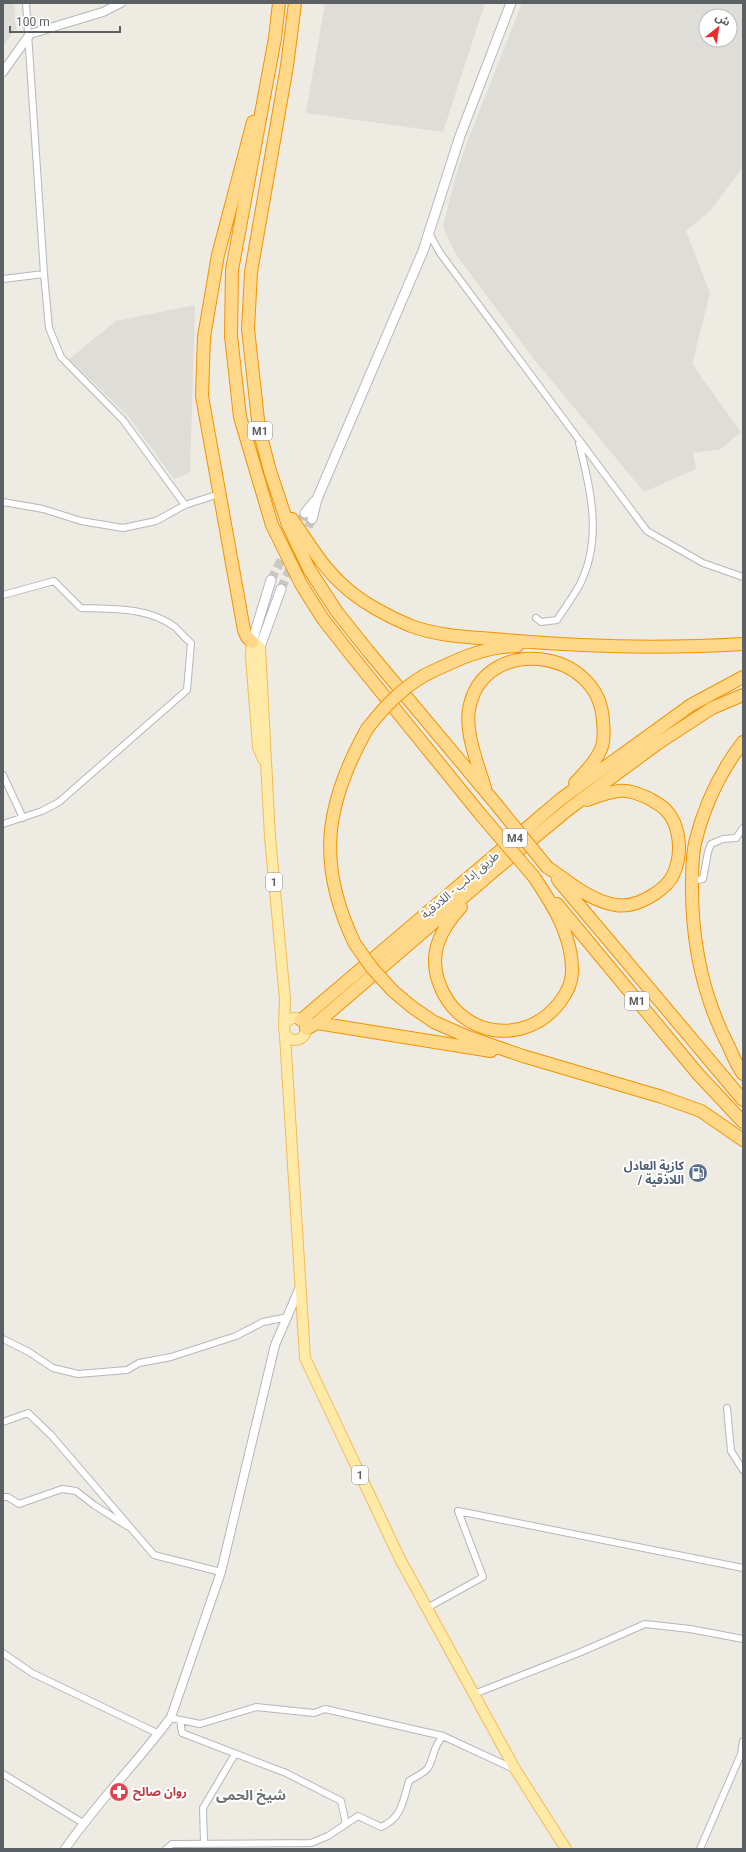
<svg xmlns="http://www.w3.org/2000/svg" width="746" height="1852" viewBox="0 0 746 1852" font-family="Roboto,'Noto Sans Arabic',sans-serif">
	<rect width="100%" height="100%" fill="#eeebe3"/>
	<path fill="#dfddd8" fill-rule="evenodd" d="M3,3H14L16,28L3,47Z
		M325,3H485L443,132L306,113Z
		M522,3H743V167L710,211L686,231L710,293L692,364L741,432L721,449L693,453L696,469L644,492L532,357L455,253L443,227L455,178L466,145ZM706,16H730V40H706Z
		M195,305L190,473L174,479L128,416L69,359L116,321Z"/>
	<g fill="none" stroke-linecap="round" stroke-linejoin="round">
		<path stroke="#c9c8c3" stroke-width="9" stroke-dasharray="9 4.5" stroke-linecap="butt" d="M271,580L305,513
			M281,589L312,519"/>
		<g stroke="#b4b7bb" stroke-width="8">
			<path id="minor" d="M429,233L440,253L647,531L703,563L743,577
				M44,274L49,328L61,357L123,420L185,505
				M3,279L44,274L26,3
				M3,502L43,509L81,521L123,528L156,521L185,505L219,494
				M3,595L54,581L81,608C113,609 148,607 175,627C180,632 185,638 191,643L187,690L59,802L42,811L3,824
				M536,618L541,622L557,620C564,609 572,598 579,586C603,540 591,491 579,443
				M3,775L23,818
				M692,881L703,879L708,852L711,844L723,839L736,838L743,828
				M3,1339L29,1352L53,1368L78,1374L127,1370L139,1363L171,1357L236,1336L263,1322L288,1317
				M727,1408L731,1451L743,1470
				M3,1422L28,1413L51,1435L154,1555L221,1572
				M3,1497H8L19,1504L62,1489L76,1491L94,1505L127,1526
				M427,1608L483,1577L458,1511L743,1568
				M3,1653L32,1673L159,1734
				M474,1694L581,1652L645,1624L690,1629L743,1639
				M171,1718L200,1724L256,1707L314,1713L325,1709L443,1736L514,1769
				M180,1720L182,1733L286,1773L341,1801L346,1824
				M3,1774L83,1823
				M204,1843L203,1808L235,1754
				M166,1849L172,1844L311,1843L328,1836L358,1816L381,1827C402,1818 403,1801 409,1781C415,1777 424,1773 428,1768C435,1756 432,1748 443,1736
				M700,1849L741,1754L743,1741"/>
		</g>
		<g stroke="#b4b7bb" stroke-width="10">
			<path id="tertiary" d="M3,72L30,34L103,12L121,3
				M65,1849C97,1802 138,1762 171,1717L221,1572L275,1345L300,1287"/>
		</g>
		<g stroke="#b5b9be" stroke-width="11">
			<path id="secondary" d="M305,513L315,501
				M312,519L317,499L423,251L460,136L511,3
				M252,642L271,580
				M260,647L281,589"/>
		</g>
		<g stroke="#f4bc56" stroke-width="12">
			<path id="primary" d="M252,642L260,647L270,837L285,999L284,1026
				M252,642L251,656L258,747L263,759
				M284 1029a11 11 0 1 1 22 0a11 11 0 1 1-22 0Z
				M285,1036L305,1358L400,1559L515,1769L566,1849"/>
		</g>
		<g stroke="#f19400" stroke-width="14">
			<path id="motorway" d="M279,3L275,38L232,270L231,336L240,417L272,525L301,584L323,619L352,656L481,815
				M295,3L287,66L251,272L248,329L259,429L270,471L288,525L309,569L337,612L368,651L496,804
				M292,519C308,542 323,568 344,586C361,602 389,617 411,626C441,637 473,637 504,640C584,647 663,649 743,644
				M252,642L247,637L244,630L202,396L204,337L218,255L253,122
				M425,675C454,661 484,646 517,646
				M743,742C720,772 704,806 695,843C692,857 692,873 692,888C692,944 703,997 729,1047C733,1056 737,1066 743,1074
				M485,788C478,764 465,734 469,709C483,633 601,648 603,722C604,731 604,742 601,749C596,762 584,773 575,783
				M547,867C568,881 590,901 616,905C629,907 642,902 653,895C661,890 670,883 674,873C682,854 681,826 666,810C661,805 655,802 648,798C639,794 630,790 619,791C608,792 598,796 587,800
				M558,880L743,1100
				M557,904L698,1074L743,1122
				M461,907C441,929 428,953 439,983C458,1037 525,1048 560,1002C566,994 572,982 572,972C573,937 553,905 534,877
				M355,944C316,864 325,804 367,729
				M393,991L412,1007L434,1022L468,1037L523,1056L662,1097L701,1111L743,1140
				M301,1020L561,799L691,705L743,677
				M317,1023L491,1051
				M306,1029L317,1023L495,870L570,808L657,744L712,708L743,695"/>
		</g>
		<use href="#minor" stroke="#fff" stroke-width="6"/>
		<use href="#tertiary" stroke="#fff" stroke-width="8"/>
		<use href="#secondary" stroke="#fff" stroke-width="9"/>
		<use href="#primary" stroke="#ffeaa7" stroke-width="10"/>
		<use href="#motorway" stroke="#ffd88a" stroke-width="12"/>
		<g stroke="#f19400" stroke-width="14" stroke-linecap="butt">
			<path id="motorway-bridge" d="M367,729C384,707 401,689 425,675
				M496,804L547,867
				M481,815L534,877
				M355,944L372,968L393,991"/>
		</g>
		<use href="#motorway-bridge" stroke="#ffd88a" stroke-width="12"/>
	</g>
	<defs>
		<g id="fuel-disc" transform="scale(1)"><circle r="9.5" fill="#5c6f8a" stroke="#fff"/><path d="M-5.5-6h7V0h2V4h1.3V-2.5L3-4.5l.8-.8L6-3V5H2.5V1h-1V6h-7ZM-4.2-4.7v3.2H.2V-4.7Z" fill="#fff"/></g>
		<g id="pharmacy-disc" transform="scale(1)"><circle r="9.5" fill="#e0444e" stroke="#fff"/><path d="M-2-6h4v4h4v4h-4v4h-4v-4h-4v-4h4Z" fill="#fff"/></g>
	</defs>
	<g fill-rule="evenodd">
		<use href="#fuel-disc" x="698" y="1173"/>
		<use href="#pharmacy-disc" x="119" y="1792"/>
	</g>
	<g text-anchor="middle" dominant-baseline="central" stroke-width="4" stroke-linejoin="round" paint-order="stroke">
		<g fill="#fff" stroke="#8c9092" stroke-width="1">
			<rect x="248" y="422" width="24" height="18" rx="3"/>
			<rect x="503" y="829" width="24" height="18" rx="3"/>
			<rect x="266" y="873" width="16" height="18" rx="3"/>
			<rect x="625" y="992" width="24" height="18" rx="3"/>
			<rect x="352" y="1466" width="16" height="18" rx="3"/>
		</g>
		<g font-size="11" font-weight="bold" fill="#5b6064">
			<text x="260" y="431">M1</text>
			<text x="515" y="838">M4</text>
			<text x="274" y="882">1</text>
			<text x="637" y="1001">M1</text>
			<text x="360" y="1475">1</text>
		</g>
		<g font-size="12" fill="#5b6064" stroke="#fff">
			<text transform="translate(460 885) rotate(-40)">طريق إدلب - اللاذقية</text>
		</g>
		<g font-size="12" font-weight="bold" fill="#4e5e75" stroke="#fff" text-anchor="end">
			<text x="684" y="1166">كازية العادل<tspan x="684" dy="14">/ اللاذقية</tspan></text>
		</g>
		<g font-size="12" font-weight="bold" fill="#be3a42" stroke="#fff" text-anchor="start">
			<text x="133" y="1792">روان صالح</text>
		</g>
		<g font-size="14" font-weight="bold" fill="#6c7276" stroke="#fff">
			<text x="251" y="1795">شيخ الحمى</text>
		</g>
	</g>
	<rect width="746" height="1852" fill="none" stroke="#5b6064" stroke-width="8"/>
	<g transform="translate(718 28) rotate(30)"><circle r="19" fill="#ffffff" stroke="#bdbfc1"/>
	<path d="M0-3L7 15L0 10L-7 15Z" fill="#ec2b2b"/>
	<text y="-6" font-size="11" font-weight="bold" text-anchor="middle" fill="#5b6064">ش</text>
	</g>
	<path d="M10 26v6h110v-6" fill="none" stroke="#5b6064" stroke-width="2"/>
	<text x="16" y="26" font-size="12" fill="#5b6064" stroke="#ffffff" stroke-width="3" paint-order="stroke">100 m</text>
</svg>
